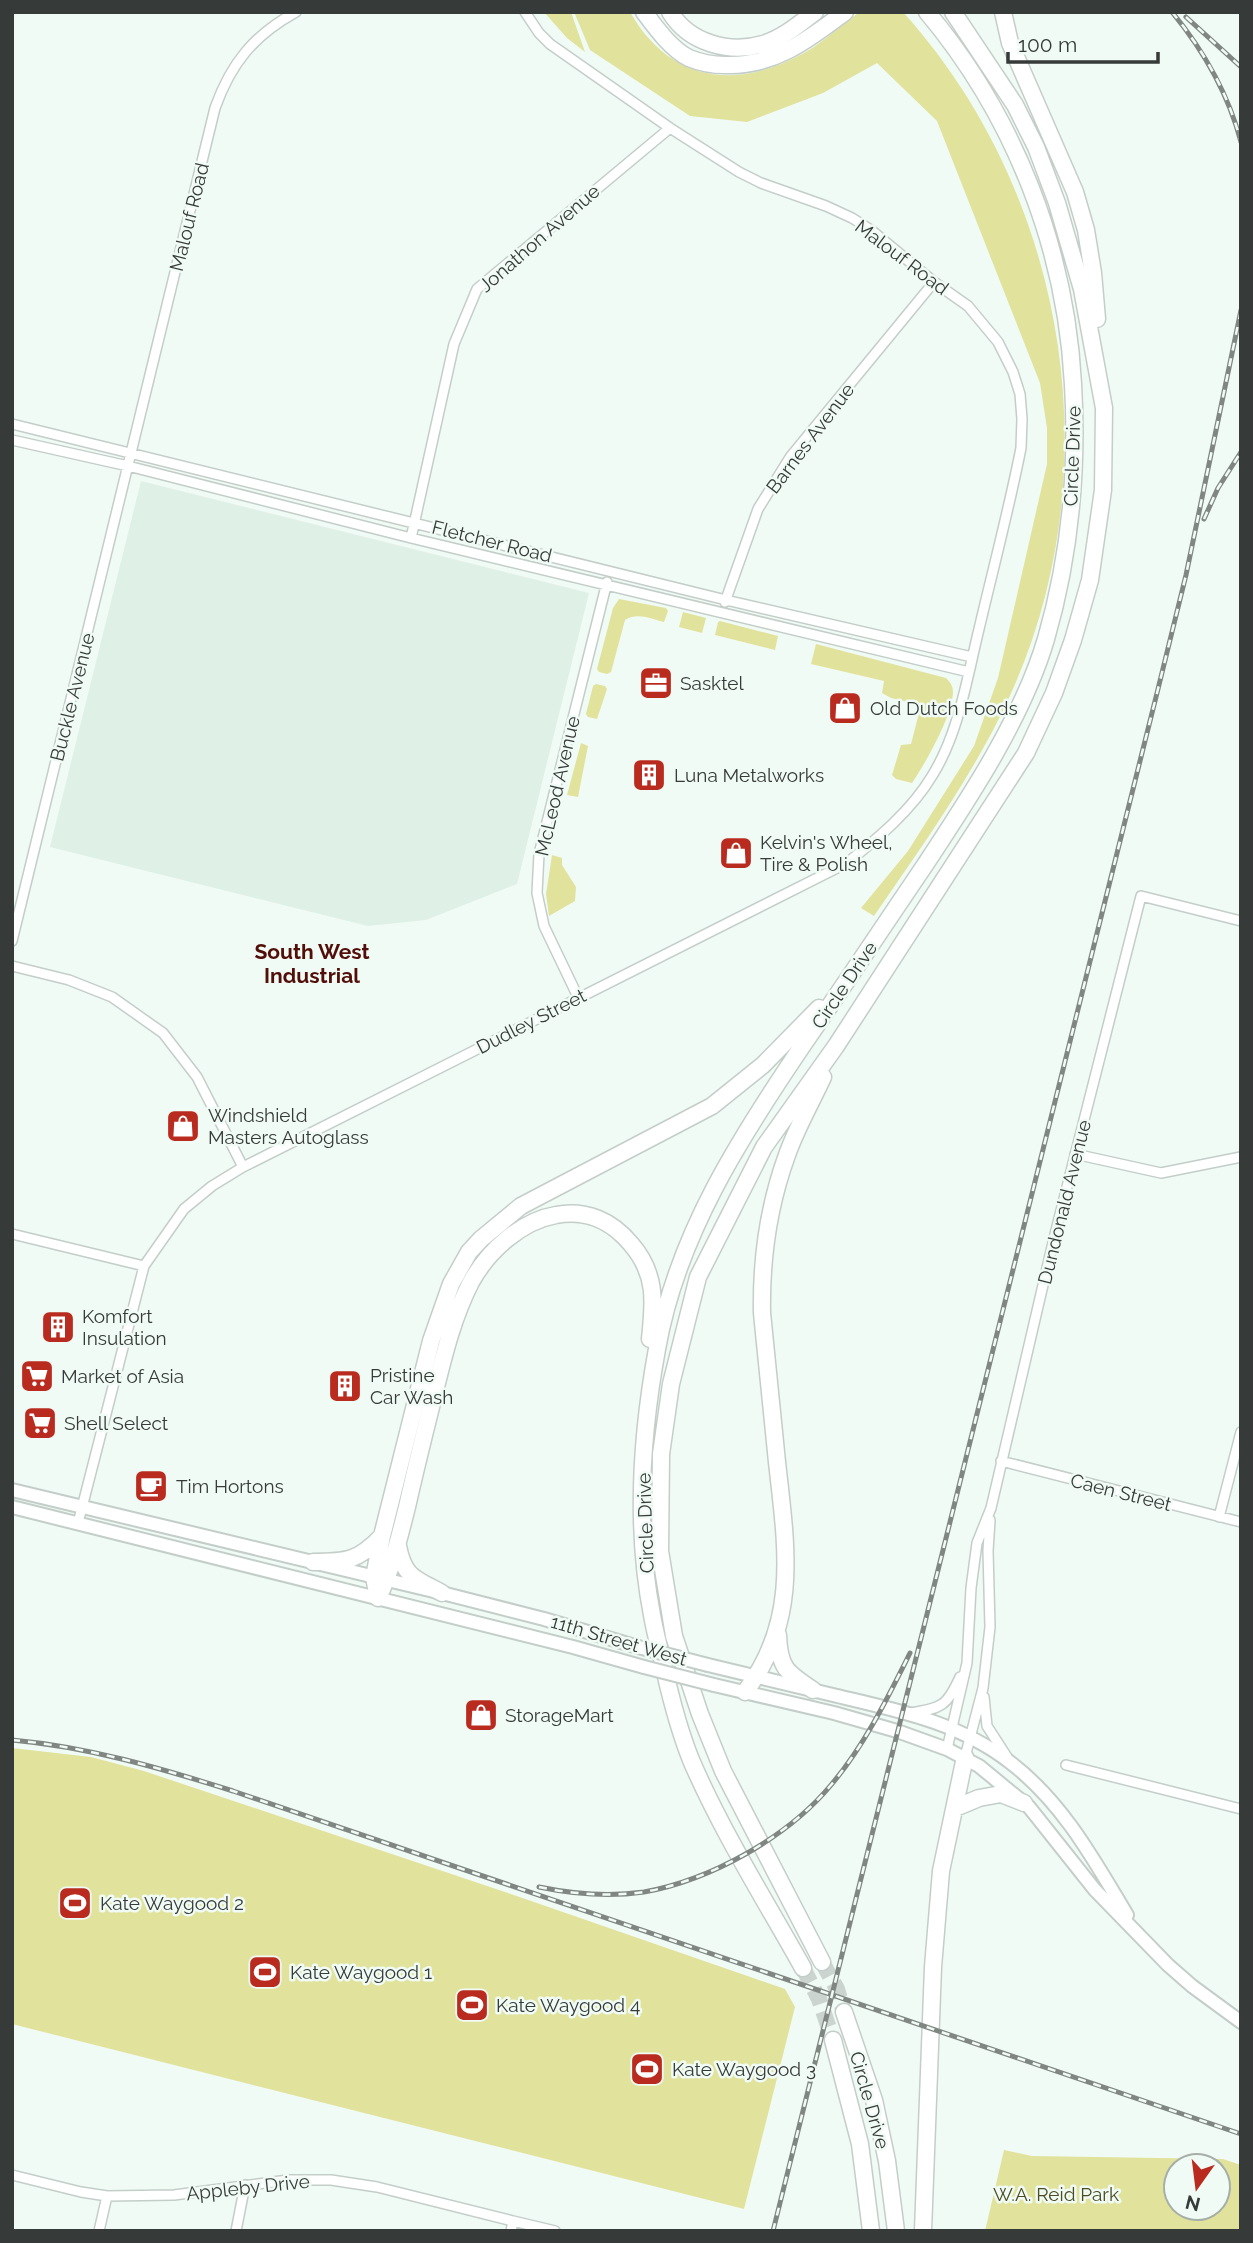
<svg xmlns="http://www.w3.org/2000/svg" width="1253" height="2243" viewBox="0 0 1253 2243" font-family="Raleway,sans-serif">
	<rect width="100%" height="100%" fill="#f1fbf5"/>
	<path fill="#dff0e6" d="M141,481L589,593L517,884L426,920L368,926L50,847Z"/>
	<path fill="#e1e29c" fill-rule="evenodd" d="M544,12H571L585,52L567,38Z
		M574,12H630C670,82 736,91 804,53C819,45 833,32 847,22C851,19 856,14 860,12C870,9 892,12 903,12C1069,196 1113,475 1008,700C972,777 922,846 874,916L861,908L908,851L974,746L998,678L1047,464V428L1040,383L937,121L877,63L823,93L747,122L690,116L590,50Z
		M619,599L666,608L668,611L664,622C651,619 637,612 625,620L611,672L607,674L599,672L597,669L613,608Z
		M683,612L706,618L702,633L679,627Z
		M720,621L778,636L775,650L715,635L718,622Z
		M816,644L946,678C950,682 953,686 953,692C952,717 926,762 912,783L896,779L892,775L901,745L911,744L921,705L891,698L882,693L884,681L811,664Z
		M596,684L605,686L607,689L597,719L588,717L586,714L593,686Z
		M581,743L588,746L578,797L567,795Z
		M552,855L562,858V865L576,887L575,901L549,916L546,894Z
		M12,1748L91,1757L144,1771L508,1893L785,1989L795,2007L744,2209L12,2024Z
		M1004,2150L1032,2156L1223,2159L1241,2165V2231H985ZM1176,2166H1218V2208H1176Z"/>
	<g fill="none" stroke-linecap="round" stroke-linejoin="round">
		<path stroke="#ccd4cf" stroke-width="16" stroke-dasharray="16 8" stroke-linecap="butt" d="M822,1962L837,1989L844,2012
			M803,1968L819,1999L833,2040"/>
		<g stroke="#c4cec9" stroke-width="12">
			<path id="minor" d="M12,424L726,600L972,657
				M12,440L128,466L411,538L969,672
				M411,538L454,344L477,289L670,128
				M725,602L758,509L791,456L934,282
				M12,941L215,108C231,63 254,35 296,12
				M12,966L69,980L112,997L163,1033L197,1077L243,1167
				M578,997L544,926L537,893L539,854L607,582
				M1075,1154L1161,1173L1241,1157
				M12,1234L144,1266
				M1001,1461L1241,1522
				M1219,1517L1241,1432
				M78,1523L144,1266L184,1209L212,1186L243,1167L847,863C878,838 911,811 932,776C959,733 967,678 979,629C993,569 1009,509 1021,448L1022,419L1020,394L1013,372L998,342L968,306L934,282L871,230L852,218L826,206L761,183L739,172L670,128L550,44L539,33L525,12
				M984,1697L987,1726L1007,1757
				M911,1713C942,1708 947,1706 960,1677
				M947,1749L967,1663L971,1588L977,1543L991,1508L1054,1238L1141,896L1241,921
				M965,1757L983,1688L990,1627L988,1551L990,1520
				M1066,1765L1241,1809
				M12,2175L81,2192L107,2196L174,2195L288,2180H331L377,2187L513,2221L511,2231
				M513,2221L555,2231
				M99,2231L107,2196
				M236,2231L245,2185"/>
		</g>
		<g stroke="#c4cec9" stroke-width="16">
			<path id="secondary" d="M12,1490L442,1593L544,1619L638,1647
				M12,1507L573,1647L644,1667
				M708,1665C749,1675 791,1685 833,1695C896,1710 959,1722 1011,1763C1063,1803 1094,1860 1127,1915
				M714,1685L834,1713L897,1731L947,1749L979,1766L1029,1807L1095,1890L1168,1965L1192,1986L1241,2022"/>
		</g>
		<g stroke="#c4cec9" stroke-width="19">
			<path id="motorway" d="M644,12C656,28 671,49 689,58C701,63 713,65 725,65C774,67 809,39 845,12
				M670,12C689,43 729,54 763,44C783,38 799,24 815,12
				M1003,12L1010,43L1075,192L1086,230L1093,273L1097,319
				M398,1546C404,1578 416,1579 442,1593
				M313,1562C347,1562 358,1561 382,1536
				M378,1598L374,1577L382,1536L431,1341L451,1284L469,1252L481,1239L521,1206L712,1106L763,1065L819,1008
				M378,1598C392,1569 399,1538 407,1507C415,1471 424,1435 433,1399C443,1359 452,1319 471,1282C488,1251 521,1221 556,1215C586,1209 612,1221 631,1244C657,1274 654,1302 650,1339
				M778,1635C779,1668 787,1673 813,1690
				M745,1692C800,1620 786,1545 777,1462C772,1412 767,1363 762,1313C761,1259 768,1207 787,1155C796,1129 811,1103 823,1077
				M955,1808L979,1798L1001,1794L1024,1803
				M822,1962L723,1771L700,1714L674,1636L660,1551L661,1454L671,1384L698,1277L764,1147L836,1046L1026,753L1054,693L1073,640L1090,580L1103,490L1104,408L1082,289L1057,203L1036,147L1015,105L953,12
				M803,1968C765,1900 722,1832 691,1760C679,1730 671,1699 664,1668C660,1650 655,1633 652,1615C635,1528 641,1436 657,1349C677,1235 741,1136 805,1042C845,984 885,924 925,865C970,797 1023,717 1046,639C1070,556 1078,470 1073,384C1066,249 1015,117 927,12
				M844,2012L874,2100L887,2161L896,2231
				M833,2040L860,2144L871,2231
				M923,2231L933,1967L941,1871L965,1757"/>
		</g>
		<use href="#minor" stroke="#fff" stroke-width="9"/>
		<use href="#secondary" stroke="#fff" stroke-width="12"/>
		<use href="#motorway" stroke="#fff" stroke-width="16"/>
		<g stroke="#808783" stroke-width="5">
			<path id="rail" d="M1172,12C1204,51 1228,93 1241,142
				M1186,17L1241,67
				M1204,519L1218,488L1241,452
				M12,1740C89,1747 160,1768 233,1791L1241,2134
				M539,1887C573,1894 609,1897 644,1892C711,1880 788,1837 831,1785C864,1746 887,1699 910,1653
				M773,2231L1158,689L1186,575L1241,310"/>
		</g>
		<use href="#rail" stroke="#f1fbf5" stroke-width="2.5" stroke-dasharray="8" stroke-linecap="butt"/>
		<g stroke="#c4cec9" stroke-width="16" stroke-linecap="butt">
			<path id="secondary-bridge" d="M638,1647L708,1665
				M644,1667L714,1685"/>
		</g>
		<use href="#secondary-bridge" stroke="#fff" stroke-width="12"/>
	</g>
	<defs>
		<g id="office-square" transform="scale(1.75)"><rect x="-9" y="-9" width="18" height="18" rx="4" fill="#b92b1f" stroke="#f1fbf5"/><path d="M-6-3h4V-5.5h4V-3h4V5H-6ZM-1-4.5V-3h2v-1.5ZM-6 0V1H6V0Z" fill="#fff"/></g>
		<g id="shop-square" transform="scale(1.75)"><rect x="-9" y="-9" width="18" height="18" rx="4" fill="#b92b1f" stroke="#f1fbf5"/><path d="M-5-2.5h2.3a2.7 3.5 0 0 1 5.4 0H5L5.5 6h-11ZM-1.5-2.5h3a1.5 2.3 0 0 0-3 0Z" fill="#fff"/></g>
		<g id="building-square" transform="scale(1.75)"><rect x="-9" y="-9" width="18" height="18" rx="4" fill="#b92b1f" stroke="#f1fbf5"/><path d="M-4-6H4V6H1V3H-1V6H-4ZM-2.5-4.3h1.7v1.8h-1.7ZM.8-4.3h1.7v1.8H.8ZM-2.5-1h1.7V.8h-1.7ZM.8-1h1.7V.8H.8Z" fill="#fff"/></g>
		<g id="supermarket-square" transform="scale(1.75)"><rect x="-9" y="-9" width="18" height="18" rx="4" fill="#b92b1f" stroke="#f1fbf5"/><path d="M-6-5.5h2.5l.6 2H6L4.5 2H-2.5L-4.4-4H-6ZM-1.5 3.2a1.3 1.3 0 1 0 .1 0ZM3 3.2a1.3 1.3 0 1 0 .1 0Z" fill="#fff"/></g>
		<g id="cafe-square" transform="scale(1.75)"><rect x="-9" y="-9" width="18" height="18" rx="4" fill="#b92b1f" stroke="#f1fbf5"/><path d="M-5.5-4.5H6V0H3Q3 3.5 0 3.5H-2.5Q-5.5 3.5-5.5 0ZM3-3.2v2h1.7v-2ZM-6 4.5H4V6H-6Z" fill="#fff"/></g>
		<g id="stadium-square" transform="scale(1.75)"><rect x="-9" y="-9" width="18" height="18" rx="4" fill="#b92b1f" stroke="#f1fbf5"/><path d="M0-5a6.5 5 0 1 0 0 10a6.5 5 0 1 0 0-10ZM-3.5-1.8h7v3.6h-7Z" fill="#fff"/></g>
	</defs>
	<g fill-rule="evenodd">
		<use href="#office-square" x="656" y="683"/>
		<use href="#shop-square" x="845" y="708"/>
		<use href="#building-square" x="649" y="775"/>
		<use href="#shop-square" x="736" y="853"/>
		<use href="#shop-square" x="183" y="1126"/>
		<use href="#building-square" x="58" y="1327"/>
		<use href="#supermarket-square" x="37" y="1376"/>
		<use href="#building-square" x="345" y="1386"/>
		<use href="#supermarket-square" x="40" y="1423"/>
		<use href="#cafe-square" x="151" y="1486"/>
		<use href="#shop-square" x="481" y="1715"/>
		<use href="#stadium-square" x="75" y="1903"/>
		<use href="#stadium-square" x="265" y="1972"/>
		<use href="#stadium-square" x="472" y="2005"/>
		<use href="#stadium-square" x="647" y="2069"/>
	</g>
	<g text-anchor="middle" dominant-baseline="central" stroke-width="5" stroke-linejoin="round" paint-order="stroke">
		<g font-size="19" fill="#363a38" stroke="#f1fbf5">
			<text transform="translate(189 217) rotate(-76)">Malouf Road</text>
			<text transform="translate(539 238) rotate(-41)">Jonathon Avenue</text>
			<text transform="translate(902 257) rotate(37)">Malouf Road</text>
			<text transform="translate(810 438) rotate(-53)">Barnes Avenue</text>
			<text transform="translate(1072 456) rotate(-88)">Circle Drive</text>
			<text transform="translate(492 541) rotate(14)">Fletcher Road</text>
			<text transform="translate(72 697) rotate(-76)">Buckle Avenue</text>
			<text transform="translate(557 786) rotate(-77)">McLeod Avenue</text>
			<text transform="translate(844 985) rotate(-56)">Circle Drive</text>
			<text transform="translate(531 1021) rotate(-27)">Dudley Street</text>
			<text transform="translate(1064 1202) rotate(-76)">Dundonald Avenue</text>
			<text transform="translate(1121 1492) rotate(14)">Caen Street</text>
			<text transform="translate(645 1523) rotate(-92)">Circle Drive</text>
			<text transform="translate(619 1640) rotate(16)">11th Street West</text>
			<text transform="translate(870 2100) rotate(74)">Circle Drive</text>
			<text transform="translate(248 2187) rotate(-6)">Appleby Drive</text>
		</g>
		<g font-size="19" fill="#363a38" stroke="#f1fbf5" text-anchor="start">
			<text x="680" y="683">Sasktel</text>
			<text x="870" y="708">Old Dutch Foods</text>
			<text x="674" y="775">Luna Metalworks</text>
			<text x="760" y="842">Kelvin's Wheel,<tspan x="760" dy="22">Tire &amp; Polish</tspan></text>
			<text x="208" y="1115">Windshield<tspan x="208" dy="22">Masters Autoglass</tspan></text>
			<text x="82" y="1316">Komfort<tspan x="82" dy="22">Insulation</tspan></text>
			<text x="370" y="1375">Pristine<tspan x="370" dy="22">Car Wash</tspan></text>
			<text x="61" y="1376">Market of Asia</text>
			<text x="64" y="1423">Shell Select</text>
			<text x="176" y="1486">Tim Hortons</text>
			<text x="505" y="1715">StorageMart</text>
			<text x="100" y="1903">Kate Waygood 2</text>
			<text x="290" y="1972">Kate Waygood 1</text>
			<text x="496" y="2005">Kate Waygood 4</text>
			<text x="672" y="2069">Kate Waygood 3</text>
		</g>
		<g font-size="19" fill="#4c4c22" stroke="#f1fbf5">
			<text x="1056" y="2194">W.A. Reid Park</text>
		</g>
		<g font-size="21" font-weight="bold" fill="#520e08" stroke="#f1fbf5">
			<text x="312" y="951">South West<tspan x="312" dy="24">Industrial</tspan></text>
		</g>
	</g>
	<rect width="1253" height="2243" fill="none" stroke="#363a38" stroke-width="28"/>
	<g transform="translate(1197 2187) rotate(194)"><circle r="33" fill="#f1fbf5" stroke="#a6aea9" stroke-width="2"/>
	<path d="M0-5L12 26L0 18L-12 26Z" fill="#b92b1f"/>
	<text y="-10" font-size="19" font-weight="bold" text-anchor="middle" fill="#363a38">N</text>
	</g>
	<path d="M1008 52v10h150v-10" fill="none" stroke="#363a38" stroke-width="3.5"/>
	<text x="1018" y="52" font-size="21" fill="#363a38" stroke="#f1fbf5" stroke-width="5" paint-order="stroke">100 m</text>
</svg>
